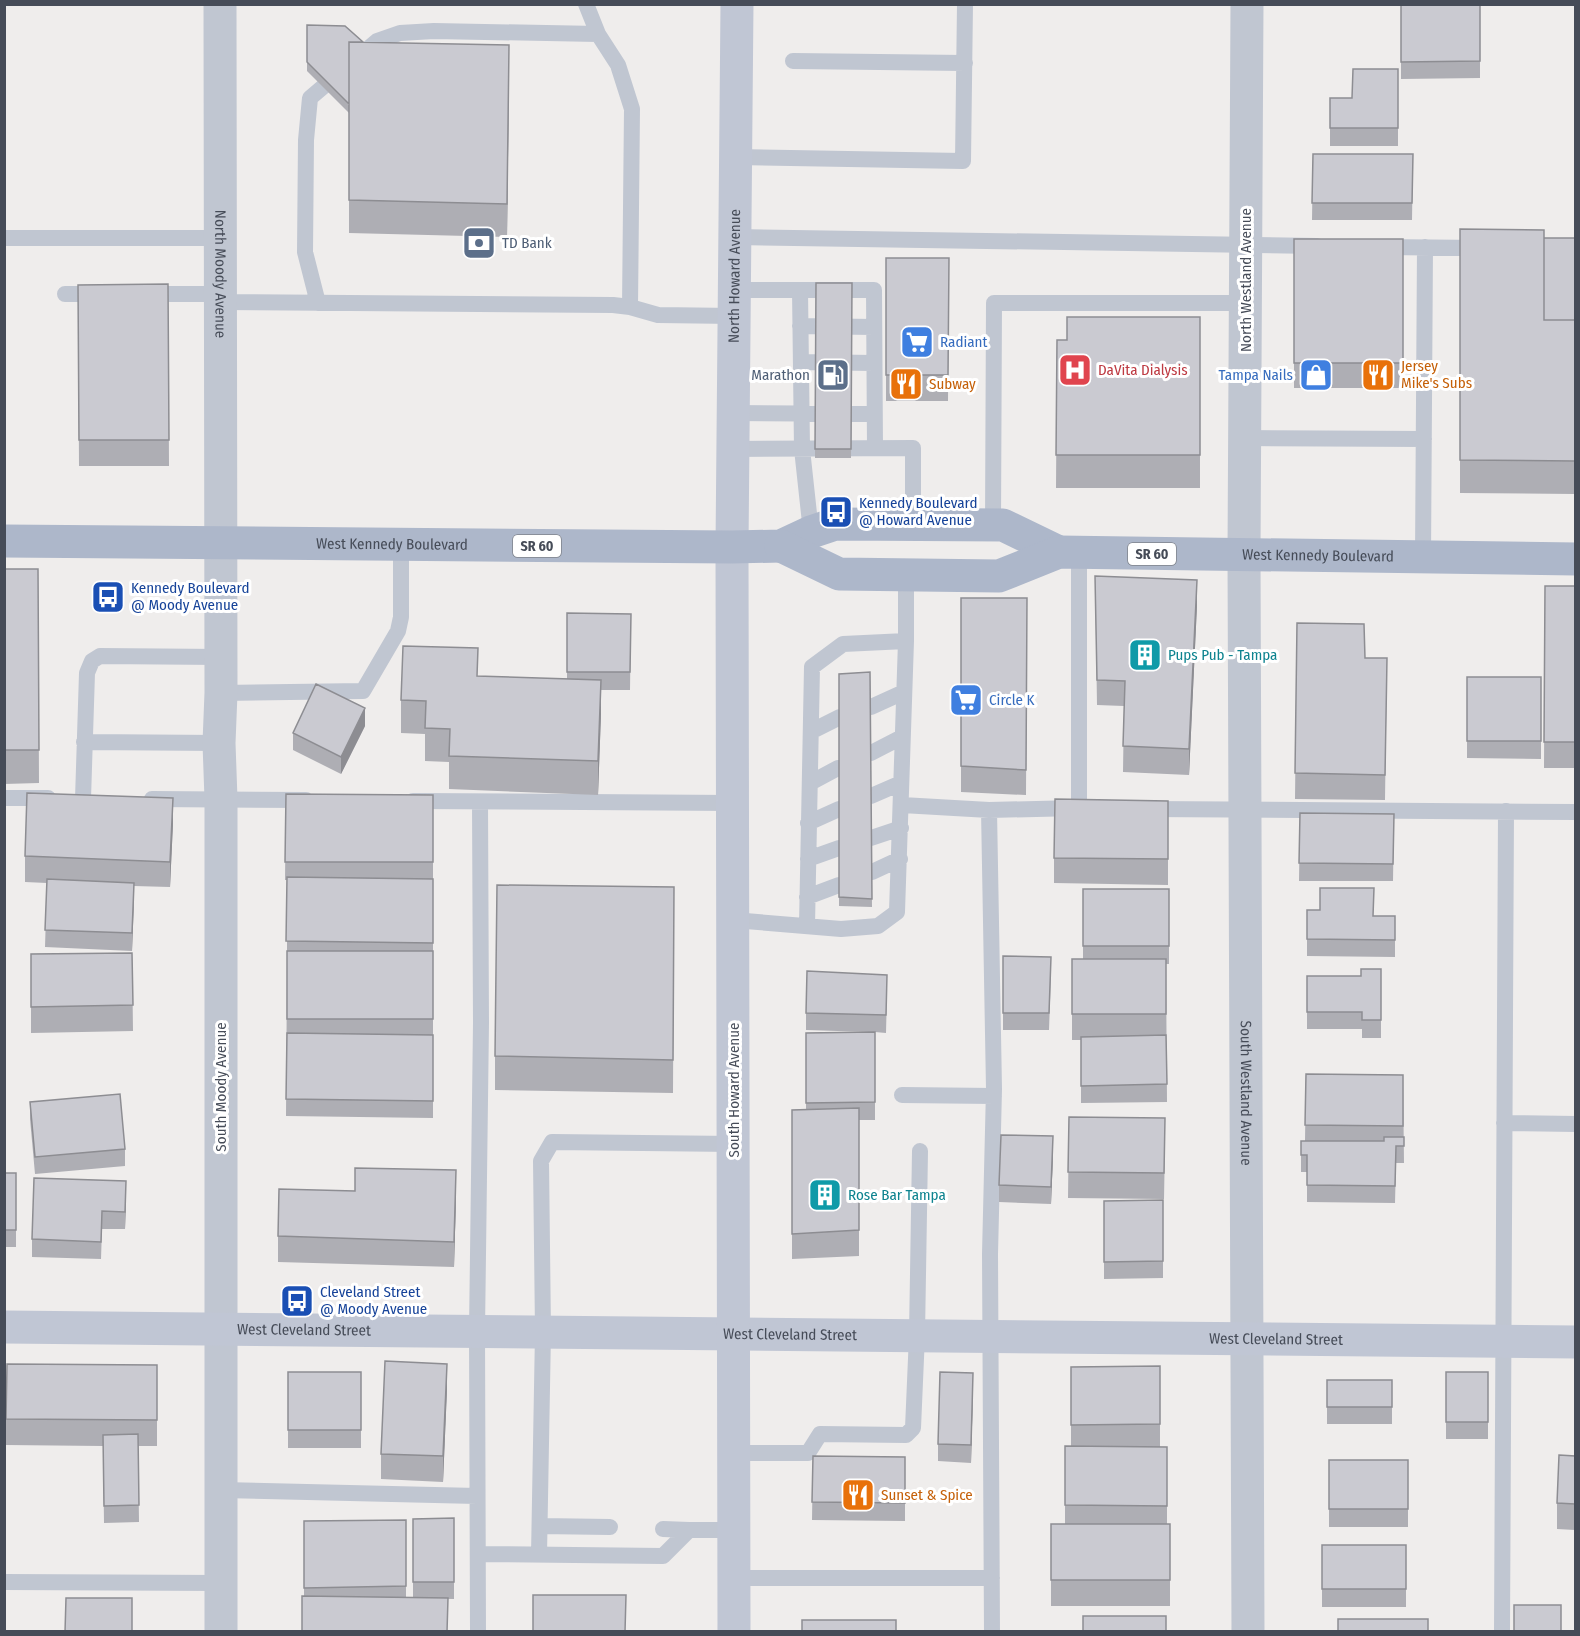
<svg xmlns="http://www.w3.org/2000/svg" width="1580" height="1636" viewBox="0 0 1580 1636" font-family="'Fira Sans Condensed',sans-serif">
	<rect width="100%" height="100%" fill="#efedec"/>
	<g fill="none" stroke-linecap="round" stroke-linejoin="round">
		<path stroke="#c0c6d1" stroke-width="16" d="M586,4L598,34L618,65L632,109L630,307
			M793,61L965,63
			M735,157L963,161L965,4
			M735,237L1317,246
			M4,238H220
			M1381,247L1482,248
			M734,290H874L875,448
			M800,290L802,449L811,532
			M65,294H100
			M146,294H220
			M220,302L613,305L630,307L658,315L734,316
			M318,303L305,252L306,140L310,98L377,41L400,33L434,31L598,34
			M800,326L874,327
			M801,362L874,363
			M733,413L874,414
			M1245,438L1424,439
			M733,449L913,448V524
			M993,526L994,303H1245
			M1423,558L1425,247
			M221,693L363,691L398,631L401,617V545
			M871,707L904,692
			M812,731L840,717
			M84,742L219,743
			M871,753L902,737
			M810,783L838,768
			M871,796L901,783
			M4,798H48
			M83,799L87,673L92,661L100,656L221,657
			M152,799L306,800
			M413,801L733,803
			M902,805L989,810L1077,808
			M1079,808V553
			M1147,809L1576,812
			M989,810L994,1089L990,1254L992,1632
			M808,823L839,809
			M871,838L901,828
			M808,859L839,848
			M872,872L900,859
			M807,897L839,885
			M733,920L841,929L878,926L897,912L906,641V574
			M807,926L812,667L843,644L906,641
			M902,1095L994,1096
			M1504,1123L1576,1124
			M734,1453H808L820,1434L906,1435L913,1428L917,1335L920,1151
			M221,1490L477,1496
			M540,1526L610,1527
			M663,1529L689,1530
			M478,1554L663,1556L689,1530H733
			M539,1555L543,1332L541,1161L552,1142L734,1144
			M734,1578H992
			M4,1582L221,1583
			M478,1632L477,1331L481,1023L480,802
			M1502,1632L1506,811"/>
		<g stroke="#c0c6d1" stroke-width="33">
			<path id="s1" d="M220,4L221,693L219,743L221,799V1632"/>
			<path id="s2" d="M1247,4L1244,555L1248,1632"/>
		</g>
		<g stroke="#c0c6d4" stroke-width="33">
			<path id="s3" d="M4,1327L1576,1342"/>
			<path id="s4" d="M734,1632L732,547L737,4"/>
		</g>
		<g stroke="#adb7ca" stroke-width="33">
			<path id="s5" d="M4,541L732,547L781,546L811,532L835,524L1003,525L1059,552"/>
			<path id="s6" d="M781,546L839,574L999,576L1059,552L1576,559"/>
		</g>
	</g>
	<path fill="#aeaeb4" d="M1401,4H1480V78L1401,79Z
		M307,25L363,42L509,78L507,237L349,233V113L307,71Z
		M1398,69V146H1330V98H1352Z
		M1313,154H1413L1412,220H1312Z
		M1460,229L1544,238H1575V494L1460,493Z
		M1294,239H1403V388H1294Z
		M886,258H949L948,401H886Z
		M816,283H852L851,458H815Z
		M168,284L169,466H79L78,285Z
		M1200,317V488H1056L1057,340H1067Z
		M4,569H38L39,783L4,784Z
		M1095,576L1197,605L1189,775L1123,772L1124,706L1097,705Z
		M1545,586H1575V768H1544Z
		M961,598H1027L1026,795L961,792Z
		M567,613L631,614L630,690H601V714L598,795L449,789V762L425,761V734L401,733V700L478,676L567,679Z
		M1297,623L1365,658H1387L1385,800L1295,799Z
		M870,672L872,907L839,906V674Z
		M1467,677H1541V759L1467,758Z
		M365,726L341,774L293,750V733Z
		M286,794L433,795V1118L286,1116L287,959V880H285Z
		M1168,801V885L1054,883V858Z
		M1300,813L1394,814L1393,881H1299Z
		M173,823L170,887L134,886L132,951L45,947L47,883L25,882V856Z
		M674,887L673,1093L495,1090V1056Z
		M1083,889H1169V964H1166L1167,1102L1081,1103V1040H1072V959H1083Z
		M1307,910H1320L1373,916H1395V957L1307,956Z
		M132,953L133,1031L31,1033V954Z
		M1003,956L1051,974L1049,1030H1003Z
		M1381,969V1038H1362V1029H1307V976H1361Z
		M887,992L886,1033L875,1032V1120H859V1256L792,1259V1110L806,1109V1033L869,1032L806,1030V1013Z
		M1306,1074L1403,1075L1404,1163H1396L1395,1203L1307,1202V1172H1301V1141H1305Z
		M30,1102L125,1149V1166L35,1174L30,1119Z
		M1069,1117L1165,1144L1164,1199L1068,1198Z
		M1053,1154L1051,1204L999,1202V1185Z
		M4,1173H16V1247H4Z
		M456,1196L454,1267L278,1262V1236Z
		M126,1199L125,1229H102L101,1259L32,1257V1239Z
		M1163,1200V1278L1104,1279V1201Z
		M157,1365V1446H138L139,1522L104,1523L103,1446L6,1445V1419Z
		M1160,1366V1447H1167V1524H1170V1606H1051V1524H1065V1446H1071V1367Z
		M288,1372H361V1448H288Z
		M1446,1372H1488V1439H1446Z
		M1327,1380H1392V1424H1327Z
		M447,1389L443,1482L381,1479V1454Z
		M973,1390L971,1463L938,1461V1444Z
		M813,1456L905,1457V1521L812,1520Z
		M1575,1456V1530L1557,1529V1503Z
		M1329,1460H1408V1527H1329Z
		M454,1518V1599L304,1597V1521L406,1520V1598H413V1519Z
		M1322,1545H1406V1607H1322Z"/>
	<path fill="#8d8d92" d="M509,45V78L507,237V204Z
		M1197,580V605L1189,775V749Z
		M601,680V714L598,795V761Z
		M365,708V726L341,774V757Z
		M173,798V823L170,887V862Z
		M134,883V900L132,951V933Z
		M1053,1136V1154L1051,1204V1187Z
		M456,1170V1196L454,1267V1242Z
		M126,1181V1199L125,1229V1212Z
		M447,1364V1389L443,1482V1456Z
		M973,1373V1390L971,1463V1445Z"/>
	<path fill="#cacad1" stroke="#8d8d92" stroke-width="1.5" d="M1401,4H1480V61L1401,62Z
		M307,25L345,26L363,42H349V104L307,62Z
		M349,42L509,45L507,204L349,200Z
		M1353,69H1398V128H1330V98H1352Z
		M1313,154H1413L1412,203H1312Z
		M1460,229L1544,230V320H1575V461L1460,460Z
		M1544,238H1575V320H1544Z
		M1294,239H1403V363H1294Z
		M886,258H949L948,375H886Z
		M816,283H852L851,449H815Z
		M168,284L169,440H79L78,285Z
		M1067,317H1200V455H1056L1057,340H1067Z
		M4,569H38L39,750H4Z
		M1095,576L1197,580L1189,749L1123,746L1125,681L1097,680Z
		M1545,586H1575V742H1544Z
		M961,598H1027L1026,770L961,766Z
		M567,613L631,614L630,672H567Z
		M1297,623L1364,624L1365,658H1387L1385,775L1295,773Z
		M403,646L478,648L477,676L601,680L598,761L449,756L450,729L425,728L426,701L401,700Z
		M870,672L872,899L839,897V674Z
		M1467,677H1541V741H1467Z
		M316,684L365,708L341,757L293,733Z
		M27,793L173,798L170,862L25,856Z
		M286,794L433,795V862H285Z
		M1055,799L1168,801V859L1054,858Z
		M1300,813L1394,814L1393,864L1299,863Z
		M287,877L433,879V943L286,941Z
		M47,879L134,883L132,933L45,930Z
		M497,885L674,887L673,1060L495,1056Z
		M1320,888H1374L1373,916H1395V940L1307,939V910H1320Z
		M1083,889H1169V946H1083Z
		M287,951H433V1019H287Z
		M132,953L133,1005L31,1007V954Z
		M1003,956L1051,957L1049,1013H1003Z
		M1072,959H1166V1014H1072Z
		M1361,969H1381V1020H1362V1012H1307V976H1361Z
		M807,971L887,975L886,1015L806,1013Z
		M875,1032V1102L806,1103V1033Z
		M287,1033L433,1035V1101L286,1099Z
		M1166,1035L1167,1084L1081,1086V1037Z
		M1306,1074L1403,1075V1126L1305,1125Z
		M120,1094L125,1149L35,1157L30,1102Z
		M859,1108V1230L792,1234V1110Z
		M1069,1117L1165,1118L1164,1173L1068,1172Z
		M1001,1135L1053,1136L1051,1187L999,1185Z
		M1384,1137H1404V1146H1396L1395,1186L1307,1185V1155H1301V1141H1384Z
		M355,1168L456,1170L454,1242L278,1236L279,1189L355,1191Z
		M4,1173H16V1230H4Z
		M34,1178L126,1181L125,1212L102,1211L101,1242L32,1239Z
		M1163,1200V1261L1104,1262V1201Z
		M385,1361L447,1364L443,1456L381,1454Z
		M7,1364L157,1365V1420L6,1419Z
		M1160,1366V1424L1071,1425V1367Z
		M288,1372H361V1430H288Z
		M940,1372L973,1373L971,1445L938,1444Z
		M1446,1372H1488V1422H1446Z
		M1327,1380H1392V1407H1327Z
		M138,1434L139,1505L104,1506L103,1435Z
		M1065,1446L1167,1447V1506L1065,1505Z
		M1559,1455L1575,1456V1504L1557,1503Z
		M813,1456L905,1457V1503L812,1502Z
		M1329,1460H1408V1509H1329Z
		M454,1518V1582H413V1519Z
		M406,1520V1586L304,1588V1521Z
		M1051,1524H1170V1580H1051Z
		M1322,1545H1406V1589H1322Z
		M533,1595H626L625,1632H533Z
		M302,1596L448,1598L447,1632H302Z
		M66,1598H132V1632H65Z
		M1514,1605H1561V1632H1514Z
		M1083,1616H1166V1632H1083Z
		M1338,1619H1428V1632H1338Z
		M802,1620H896V1632H802Z"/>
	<defs>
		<g id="bank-square" transform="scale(1.725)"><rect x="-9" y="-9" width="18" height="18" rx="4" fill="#5c6f8a" stroke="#fff"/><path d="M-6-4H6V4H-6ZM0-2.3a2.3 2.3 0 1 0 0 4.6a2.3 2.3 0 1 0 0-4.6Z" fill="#fff"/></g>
		<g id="supermarket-square" transform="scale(1.725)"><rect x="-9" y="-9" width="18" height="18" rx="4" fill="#3f7fe0" stroke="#fff"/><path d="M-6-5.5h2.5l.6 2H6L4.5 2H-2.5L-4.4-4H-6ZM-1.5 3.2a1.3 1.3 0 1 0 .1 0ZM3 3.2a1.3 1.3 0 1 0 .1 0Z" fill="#fff"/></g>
		<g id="hospital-square" transform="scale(1.725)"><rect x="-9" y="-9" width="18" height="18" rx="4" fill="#e0444e" stroke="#fff"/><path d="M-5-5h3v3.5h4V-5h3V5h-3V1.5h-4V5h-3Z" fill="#fff"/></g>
		<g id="fuel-square" transform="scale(1.725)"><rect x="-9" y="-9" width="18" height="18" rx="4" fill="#5c6f8a" stroke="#fff"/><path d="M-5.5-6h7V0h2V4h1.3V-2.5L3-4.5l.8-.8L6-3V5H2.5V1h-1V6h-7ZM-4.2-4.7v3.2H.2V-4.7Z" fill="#fff"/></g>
		<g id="shop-square" transform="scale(1.725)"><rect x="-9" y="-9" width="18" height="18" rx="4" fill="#3f7fe0" stroke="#fff"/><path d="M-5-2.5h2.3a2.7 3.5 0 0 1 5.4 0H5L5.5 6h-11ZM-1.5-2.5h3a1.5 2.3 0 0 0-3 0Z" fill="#fff"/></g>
		<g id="restaurant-square" transform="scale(1.725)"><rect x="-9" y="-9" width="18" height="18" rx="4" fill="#e8710a" stroke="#fff"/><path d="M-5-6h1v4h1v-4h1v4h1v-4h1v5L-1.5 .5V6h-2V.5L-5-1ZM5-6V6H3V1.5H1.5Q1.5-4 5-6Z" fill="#fff"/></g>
		<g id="bus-square" transform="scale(1.725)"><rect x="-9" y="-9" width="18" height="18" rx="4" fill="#1a4fb4" stroke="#fff"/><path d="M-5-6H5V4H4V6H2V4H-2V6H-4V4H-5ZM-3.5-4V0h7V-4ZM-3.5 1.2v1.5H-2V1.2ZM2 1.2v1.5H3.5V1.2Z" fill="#fff"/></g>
		<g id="building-square" transform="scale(1.725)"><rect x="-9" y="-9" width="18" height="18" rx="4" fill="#0f9aa8" stroke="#fff"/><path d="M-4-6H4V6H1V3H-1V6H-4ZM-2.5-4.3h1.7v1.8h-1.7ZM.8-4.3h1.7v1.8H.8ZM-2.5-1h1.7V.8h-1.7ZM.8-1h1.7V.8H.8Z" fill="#fff"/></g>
	</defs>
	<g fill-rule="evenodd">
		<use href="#bank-square" x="479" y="243"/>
		<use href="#supermarket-square" x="917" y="342"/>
		<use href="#hospital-square" x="1075" y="370"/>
		<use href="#fuel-square" x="833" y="375"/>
		<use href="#shop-square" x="1316" y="375"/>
		<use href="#restaurant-square" x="1378" y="375"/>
		<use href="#restaurant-square" x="906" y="384"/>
		<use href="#bus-square" x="836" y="512"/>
		<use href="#bus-square" x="108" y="597"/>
		<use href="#building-square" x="1145" y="655"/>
		<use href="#supermarket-square" x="966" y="700"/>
		<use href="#building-square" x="825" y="1195"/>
		<use href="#bus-square" x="297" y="1301"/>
		<use href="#restaurant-square" x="858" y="1495"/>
	</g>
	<g text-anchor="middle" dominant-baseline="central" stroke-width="6" stroke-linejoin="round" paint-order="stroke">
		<g fill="#fff" stroke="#7e828a" stroke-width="1.5">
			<rect x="513" y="535" width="48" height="22" rx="4.5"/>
			<rect x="1128" y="543" width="48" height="22" rx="4.5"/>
		</g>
		<g font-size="14" font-weight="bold" fill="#464c58">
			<text x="537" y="546">SR 60</text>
			<text x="1152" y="554">SR 60</text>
		</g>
		<g font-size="15" fill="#4e5e75" stroke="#fff" text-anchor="start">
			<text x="502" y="243">TD Bank</text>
			<text x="810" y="375" text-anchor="end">Marathon</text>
		</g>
		<g font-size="15" fill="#464c58" stroke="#fff">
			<text stroke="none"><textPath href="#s1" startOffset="270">North Moody Avenue</textPath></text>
			<text stroke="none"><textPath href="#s4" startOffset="1356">North Howard Avenue</textPath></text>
			<text transform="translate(1246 280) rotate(-90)">North Westland Avenue</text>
			<text stroke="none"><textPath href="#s5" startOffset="388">West Kennedy Boulevard</textPath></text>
			<text stroke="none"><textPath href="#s6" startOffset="548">West Kennedy Boulevard</textPath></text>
			<text transform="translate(221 1087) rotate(-90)">South Moody Avenue</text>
			<text transform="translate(734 1090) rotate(-90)">South Howard Avenue</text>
			<text stroke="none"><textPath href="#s2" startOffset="1089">South Westland Avenue</textPath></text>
			<text stroke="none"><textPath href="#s3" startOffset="300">West Cleveland Street</textPath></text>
			<text stroke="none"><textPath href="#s3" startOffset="786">West Cleveland Street</textPath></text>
			<text stroke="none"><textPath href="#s3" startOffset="1272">West Cleveland Street</textPath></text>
		</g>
		<g font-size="15" fill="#366cbe" stroke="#fff" text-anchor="start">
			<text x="940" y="342">Radiant</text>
			<text x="1293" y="375" text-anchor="end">Tampa Nails</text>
			<text x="989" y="700">Circle K</text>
		</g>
		<g font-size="15" fill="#c56008" stroke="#fff" text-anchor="start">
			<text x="1401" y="366">Jersey<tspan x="1401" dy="17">Mike's Subs</tspan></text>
			<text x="929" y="384">Subway</text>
			<text x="881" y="1495">Sunset &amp; Spice</text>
		</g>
		<g font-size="15" fill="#be3a42" stroke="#fff" text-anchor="start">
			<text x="1098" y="370">DaVita Dialysis</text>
		</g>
		<g font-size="15" fill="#164399" stroke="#fff" text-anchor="start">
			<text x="859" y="503">Kennedy Boulevard<tspan x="859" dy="17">@ Howard Avenue</tspan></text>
			<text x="131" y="588">Kennedy Boulevard<tspan x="131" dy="17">@ Moody Avenue</tspan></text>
			<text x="320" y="1292">Cleveland Street<tspan x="320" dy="17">@ Moody Avenue</tspan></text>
		</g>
		<g font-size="15" fill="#0d838f" stroke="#fff" text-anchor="start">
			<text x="1168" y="655">Pups Pub - Tampa</text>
			<text x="848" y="1195">Rose Bar Tampa</text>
		</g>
	</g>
	<rect width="1580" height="1636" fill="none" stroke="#464c58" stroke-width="12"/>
</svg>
